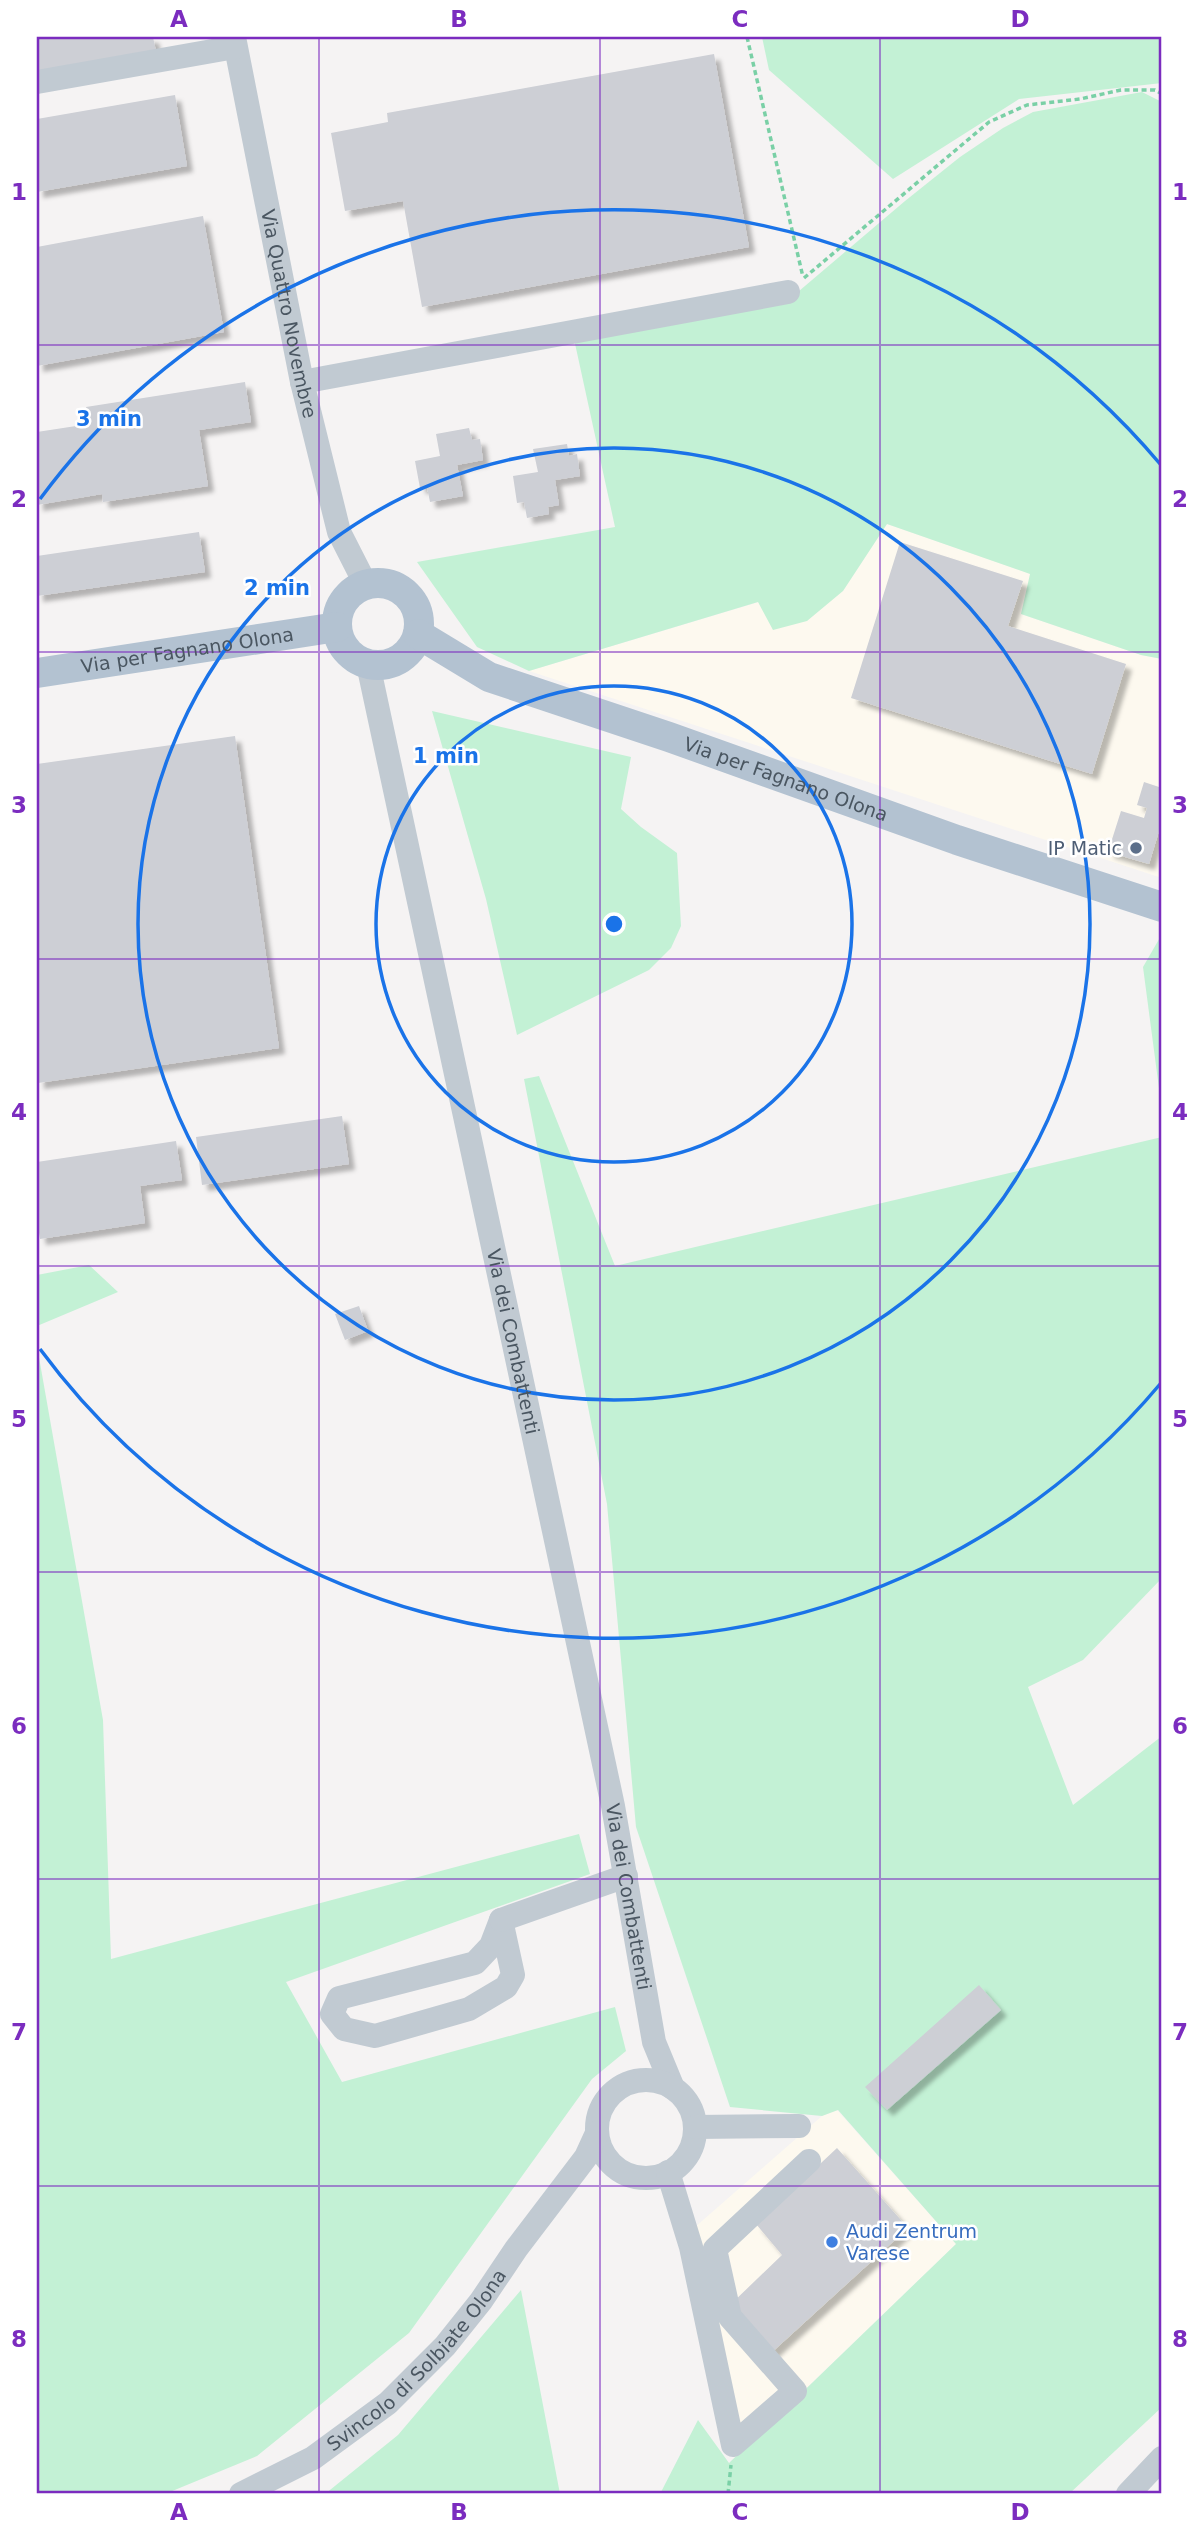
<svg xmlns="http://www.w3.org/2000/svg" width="1199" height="2531" viewBox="0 0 1199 2531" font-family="'DejaVu Sans',sans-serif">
	<defs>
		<filter id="shadow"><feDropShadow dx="6" dy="6" stdDeviation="2" flood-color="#0004"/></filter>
	</defs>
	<rect width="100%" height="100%" fill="#f5f3f3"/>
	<path fill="#fdf9ef" d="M887,524L1031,574L1021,614L1141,655L1162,659V878L529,671L759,602L843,591Z
		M837,2110L956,2244L739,2453L686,2235L822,2116Z"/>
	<path fill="#c3f1d5" d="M762,37H1162V83L1019,99L893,179L769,70Z
		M1142,92L1162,102V659L1141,655L1021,614L1030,574L887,524L843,591L807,621L773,630L758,602L529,671L477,647L417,562L615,527L574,339L792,297L905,201L960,157L1003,128L1033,112Z
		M432,711L631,757L621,809L641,827L677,853L681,926L671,948L649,970L517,1035L486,899Z
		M1162,934V1111L1143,967Z
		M539,1076L615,1266L1162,1137V1578L1083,1660L1028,1687L1073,1805L1162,1736V2407L1069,2494H660L698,2420L729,2463L956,2244L838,2110L822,2116L730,2107L636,1827L607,1504L524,1079Z
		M89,1265L118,1292L37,1326V1275Z
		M37,1346L103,1720L111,1959L579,1834L590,1874L286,1982L342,2082L615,2007L626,2051L592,2079L409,2333L257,2456L165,2494H37Z
		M521,2290L560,2494H325L398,2435Z"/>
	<path fill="#cdcfd5" filter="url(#shadow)" d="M37,37H153L157,56L37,79Z
		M714,54L749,247L422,307L403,201L345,211L331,133L388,122L387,113Z
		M175,95L187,166L37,192V119Z
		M203,216L224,332L37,366V247Z
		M245,382L251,422L199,430L208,486L103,502L102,494L37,505V432L89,424L86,407Z
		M469,428L472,440L480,439L483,460L457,465L463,496L430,502L427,487L420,488L415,461L440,456L436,434Z
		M567,444L569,456L577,454L580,476L555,480L559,505L548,507L549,514L527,518L524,502L517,503L513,476L538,472L533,449Z
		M199,532L205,572L37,596V556Z
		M900,542L1023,581L1008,626L1126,664L1092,774L851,698Z
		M235,736L279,1048L38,1083L37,764Z
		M1144,782L1162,788V821L1149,864L1108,852L1121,811L1144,818L1147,808L1137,805Z
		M342,1116L349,1164L202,1185L196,1137Z
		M176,1141L182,1180L140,1186L145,1223L40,1239L37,1220V1162Z
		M359,1306L368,1331L345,1340L335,1314Z
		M979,1985L1001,2010L887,2110L865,2087Z
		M837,2148L908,2228L771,2353L730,2305L782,2255L756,2224Z"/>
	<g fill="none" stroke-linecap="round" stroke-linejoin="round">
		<path stroke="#7ad0a6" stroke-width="3.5" stroke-dasharray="5 3.5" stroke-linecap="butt" d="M747,37L803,277
			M804,278L989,122L1027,105L1080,99L1121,90H1155L1162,94
			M728,2494L731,2465"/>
		<g stroke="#c1cad2" stroke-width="24">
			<path id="s1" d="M234,37L302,382L339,532L366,585"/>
			<path d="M37,82L235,47"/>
			<path d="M302,382L788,292"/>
			<path id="s2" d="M368,664L613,1806L654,2042L673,2088"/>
			<path d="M501,1920L513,1975L506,1987L469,2009L375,2036L344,2029L332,2014L339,1998L475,1963L491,1946Z"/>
			<path d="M501,1920L626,1876"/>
			<circle cx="646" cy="2129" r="49"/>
			<path d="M695,2127L799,2126"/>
			<path d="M668,2172L691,2247L733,2445L795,2391L730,2317L715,2249L809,2161"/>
			<path id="s3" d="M241,2494L313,2458L388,2403L445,2346L481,2301L516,2249L586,2157L597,2133"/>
			<path d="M1128,2494L1162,2458"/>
		</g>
		<g stroke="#b3c2d1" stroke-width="30">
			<circle cx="378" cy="624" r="41"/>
			<path id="s4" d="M418,634L489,677L669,737L957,840L1162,907"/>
			<path id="s5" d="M37,673L337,627"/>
		</g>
	</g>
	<path fill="none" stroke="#7b2cbf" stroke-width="2" stroke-opacity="0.55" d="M319,37V2494M600,37V2494M880,37V2494M37,345H1162M37,652H1162M37,959H1162M37,1266H1162M37,1572H1162M37,1879H1162M37,2186H1162"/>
	<g fill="none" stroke="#1a73e8" stroke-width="3.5">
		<circle cx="614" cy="924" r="238"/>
		<circle cx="614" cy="924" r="476"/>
		<path d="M1161 1383A714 714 0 0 1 40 1349M40 499A714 714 0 0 1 1161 465"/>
	</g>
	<circle fill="#5c6f8a" stroke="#fff" stroke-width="2.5" cx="1136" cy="848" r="7"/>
	<circle fill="#3f7fe0" stroke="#fff" stroke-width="2.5" cx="832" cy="2242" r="7"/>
	<g text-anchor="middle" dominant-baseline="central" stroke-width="5" stroke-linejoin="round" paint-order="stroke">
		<g font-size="19" fill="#4a5661" stroke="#fff">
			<text stroke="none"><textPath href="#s1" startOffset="282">Via Quattro Novembre</textPath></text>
			<text stroke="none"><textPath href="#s5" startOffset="152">Via per Fagnano Olona</textPath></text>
			<text stroke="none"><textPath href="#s4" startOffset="397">Via per Fagnano Olona</textPath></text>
			<text stroke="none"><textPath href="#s2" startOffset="693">Via dei Combattenti</textPath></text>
			<text stroke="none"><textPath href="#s2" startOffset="1260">Via dei Combattenti</textPath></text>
			<text stroke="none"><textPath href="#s3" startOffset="224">Svincolo di Solbiate Olona</textPath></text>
		</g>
		<g font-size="19" fill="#4e5e75" stroke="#fff" text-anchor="end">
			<text x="1122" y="848">IP Matic</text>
		</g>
		<g font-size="19" fill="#366cbe" stroke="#fff" text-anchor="start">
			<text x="846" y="2231">Audi Zentrum<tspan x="846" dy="22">Varese</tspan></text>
		</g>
	</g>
	<circle cx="614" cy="924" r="10" fill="#1a73e8" stroke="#fff" stroke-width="3.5"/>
	<g font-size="21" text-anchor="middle" font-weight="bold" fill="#1a73e8" stroke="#fff" stroke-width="5" stroke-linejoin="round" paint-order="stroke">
		<text x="109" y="426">3 min</text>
		<text x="277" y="595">2 min</text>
		<text x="446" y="763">1 min</text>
	</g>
	<rect width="1199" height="2531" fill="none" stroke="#ffffff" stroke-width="77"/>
	<rect x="38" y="38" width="1122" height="2454" fill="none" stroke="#7b2cbf" stroke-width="2.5"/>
	<g font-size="23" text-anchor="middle" font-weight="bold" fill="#7b2cbf">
		<text x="179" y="27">A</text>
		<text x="459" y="27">B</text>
		<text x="740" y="27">C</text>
		<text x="1020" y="27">D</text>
		<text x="19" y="200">1</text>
		<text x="1180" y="200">1</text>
		<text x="19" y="507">2</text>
		<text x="1180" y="507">2</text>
		<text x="19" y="813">3</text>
		<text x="1180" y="813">3</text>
		<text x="19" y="1120">4</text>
		<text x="1180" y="1120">4</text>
		<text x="19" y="1427">5</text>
		<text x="1180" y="1427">5</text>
		<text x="19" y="1734">6</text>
		<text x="1180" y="1734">6</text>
		<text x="19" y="2040">7</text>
		<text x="1180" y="2040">7</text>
		<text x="19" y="2347">8</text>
		<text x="1180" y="2347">8</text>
		<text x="179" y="2520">A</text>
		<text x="459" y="2520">B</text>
		<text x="740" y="2520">C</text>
		<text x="1020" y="2520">D</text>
	</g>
</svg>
